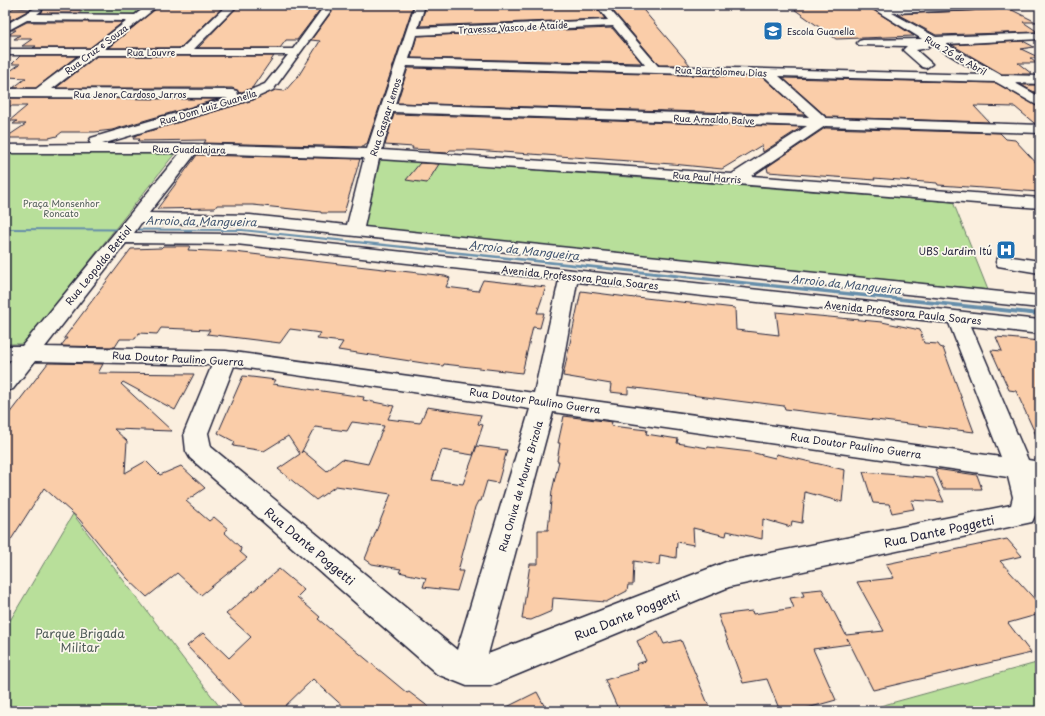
<svg xmlns="http://www.w3.org/2000/svg" width="1045" height="716" viewBox="0 0 1045 716" font-family="'Playpen Sans',sans-serif">
	<rect width="100%" height="100%" fill="#fbefdf"/>
	<filter id="ink" filterUnits="userSpaceOnUse"><feTurbulence type="fractalNoise" baseFrequency=".025" numOctaves="2"/><feDisplacementMap in="SourceGraphic" scale="8" xChannelSelector="R" yChannelSelector="G"/><feConvolveMatrix kernelMatrix="1 2 1 2 8 2 1 2 1" color-interpolation-filters="sRGB"/></filter>
	<g filter="url(#ink)">
		<path fill="#b8df9a" stroke="#6d806a" d="M51,5H146L134,14H36Z
			M5,152H176L24,344H5Z
			M381,158L953,202L988,290L362,229Z
			M73,514L223,711H5V629Z
			M1040,662V711H862Z"/>
		<g fill="none" stroke-linecap="round" stroke-linejoin="round">
			<path fill="#658daa" fill-rule="evenodd" d="M5,228L242,229L1040,312V316L242,231L5,230Z"/>
		</g>
		<path fill="#facda9" stroke="#22223b" fill-rule="evenodd" d="M160,5H225L180,48H108Z
			M239,5H314L312,7H322L297,40H286L280,48H198Z
			M447,5H595L605,19L420,26L426,6Z
			M608,5H639L690,65H659Z
			M834,5H866L914,36L836,39L791,7Z
			M413,6L367,144H365L364,147L204,143L206,140L138,141L140,139H133L136,135L253,100L275,90L285,91L299,75L320,41L311,40L335,7Z
			M14,8L31,9L5,23V13Z
			M43,9L84,10L78,13H41Z
			M1010,9L1036,22H1023L1038,32L936,35L897,14Z
			M27,22H123L90,48H33L36,46H22L32,39H14L20,35H8L16,30H11Z
			M612,28L642,63L411,58L417,36Z
			M1023,41L1034,47L1021,49L1040,58H1030L1036,63H1018L1032,74H1002L952,45Z
			M20,56H77L36,88H13L26,78L7,77L11,74H6L20,64H12Z
			M97,56H274L252,88L239,93L237,90L232,88H56Z
			M408,68L763,77L805,115L397,103Z
			M783,78L996,83L1040,108V124L1034,123L1015,107L974,106L989,122L827,117Z
			M1021,85H1040V95Z
			M5,98L218,99L112,130L95,132H62L57,136L49,138H5L26,124H13L17,121H9L27,106H5Z
			M394,114L802,127L763,152L762,145L722,169L672,164L474,150H450L447,153L428,152L430,150L412,149L413,147L385,145Z
			M825,128L1000,133L1006,139L1015,140L1040,167V192L954,186L938,185L937,183L874,178L875,180L768,172L767,167Z
			M197,155L360,159L344,213H321V212L253,205H217L215,208L157,209Z
			M420,163L439,164L427,183L406,180Z
			M163,246H190L188,250L234,252L445,276L450,278L446,287L478,291L483,280L546,287L537,313H544L540,328L533,327L522,373L444,364L443,366L338,350L343,342L317,339L321,333L290,329L280,343L207,334L210,330L161,328L157,334L139,333L135,339H120L115,347L61,346L67,338H64L131,249L161,248Z
			M581,291L635,298L636,297L735,308L736,330L779,335L776,312L882,322L920,330L924,343L938,344L940,347L943,348L974,432L785,409L784,406L753,402V403L628,387V394L610,392L611,384L563,376Z
			M996,337L1040,341V444L1016,391L1009,390L991,350L1002,351Z
			M48,363L103,364L98,373L194,374L175,410L123,382L121,384L172,431L114,429L127,441L125,473L146,461L160,475L181,466L205,488L186,501L209,521L214,517L228,529L224,532L241,548L240,552L247,558L201,595L177,573L147,597L127,578L79,519L44,488L5,549V419Z
			M243,376L276,380L273,384L364,397L363,400L394,406L388,419L420,423L427,407L481,415L478,424L483,425L473,455L442,450L432,480L463,484L477,446L507,450L498,483L487,481L481,501H478L475,507L458,571H463L457,591L423,587L426,578L399,572L401,569L372,564L365,559L391,494L336,486L316,500L278,469L300,454L288,436L264,451L233,446L235,442L218,433ZM352,422L384,426L368,464L342,459L327,471L303,451L301,453L315,427L347,431Z
			M564,416L612,422L611,426L647,430L646,434L678,439L677,443L708,448V447L750,452L775,458L776,454L845,470L842,502L805,492L802,523L792,521L791,527L763,519L762,539L727,531L726,536L693,528L694,545L677,542L676,558L660,555L659,565L634,561L633,585H628L627,591L606,602L553,598L552,611L531,620L522,619L530,564H538V530H548L552,491L559,461H557L560,443H558Z
			M935,469L977,475L982,489H943Z
			M863,472L933,478L944,502L911,500L914,509L892,513L889,504L873,503Z
			M1007,539L1022,556L1000,561L1040,605V614L1008,623L1031,653L873,690L847,638L850,644L813,649L836,700L797,711H780L767,679L743,683L718,615L752,611L753,614L794,608L790,598L804,596L802,591L822,589L846,635L884,631L857,582L894,578L886,564Z
			M279,569L304,590L297,597L320,617L318,619L407,693L409,692L434,711H348L313,679L280,711H248L187,646L203,633L229,658L251,637L226,614Z
			M658,631L664,644L681,640L711,711H668L666,706L650,711H619L605,680L638,670L636,664L646,661L637,641Z
			M537,692L547,711H499Z"/>
		<g fill="none" stroke-linecap="round" stroke-linejoin="round">
			<g stroke="#22223b" stroke-width="3">
				<path id="minor" d="M148,5H159L104,49H181L227,5H238L194,49H293L325,5H335L273,90L253,99L102,144H192L367,149L415,5H425L418,28L608,20L596,5H606L658,66L983,75L933,45H929L928,48L916,50L932,64L926,68L922,67L905,52L903,50L907,46L859,45L857,43L859,41L863,40L922,39L867,5H879L882,7L1015,5L1010,8L892,13L936,37L1040,33V39L946,44L1001,75L1040,76V84L1015,83L1040,97V107L996,82L779,76L826,118L1040,125V133L825,126L751,176L1040,198V208L624,175L379,159L364,227L1040,296V308L250,225L141,223L134,233L236,234L1040,320V334L971,326L1028,460L1040,462V482L1035,481C1040,498 1040,506 1032,522L729,587L490,686H467L437,674L190,458L186,451L184,433L212,365L35,361L13,389L5,391V368L11,360H5V346H22L180,153H5V145L91,144L89,141L91,138L228,98L5,97V89H36L81,55H5V49H90L127,21L27,20L5,32V25L37,7L42,10L37,14L135,15ZM613,26L645,65L409,59L416,35ZM96,55H288L265,84L238,95L237,91L232,90L52,89ZM407,66L764,76L809,117L395,104ZM393,112L807,126L732,174L382,150ZM196,153L364,158L347,225L250,215L149,213ZM126,243L236,244L559,280L534,393L226,351L45,347ZM577,282L949,323L1001,457L557,396ZM234,366L530,409L457,650L211,447L208,433ZM553,412L1008,477L1013,497L1011,505L726,562L488,654Z
					M1005,256L1040,261V273L998,266L996,262L998,258Z"/>
			</g>
			<use href="#minor" fill="#fbf7ec" fill-rule="evenodd"/>
		</g>
	</g>
	<defs>
		<g id="school-square" transform="scale(1)"><rect x="-9" y="-9" width="18" height="18" rx="4" fill="#1f6fb2" stroke="#fbf7ec"/><path d="M0-5L7-2L0 1L-7-2ZM-4 1L0 2.5L4 1V4Q0 6-4 4Z" fill="#fff"/></g>
		<g id="hospital-square" transform="scale(1)"><rect x="-9" y="-9" width="18" height="18" rx="4" fill="#1f6fb2" stroke="#fbf7ec"/><path d="M-5-5h3v3.5h4V-5h3V5h-3V1.5h-4V5h-3Z" fill="#fff"/></g>
	</defs>
	<g fill-rule="evenodd">
		<use href="#school-square" x="773" y="31"/>
		<use href="#hospital-square" x="1006" y="250"/>
	</g>
	<g text-anchor="middle" dominant-baseline="central" stroke-width="3.5" stroke-linejoin="round" paint-order="stroke">
		<g font-size="9" fill="#22223b" stroke="#fbf7ec">
			<text transform="translate(513 27) rotate(-3)">Travessa Vasco de Ataíde</text>
			<text transform="translate(96 49) rotate(-37)">Rua Cruz e Souza</text>
			<text x="151" y="52">Rua Louvre</text>
			<text transform="translate(956 55) rotate(30)">Rua 26 de Abril</text>
			<text transform="translate(721 71) rotate(2)">Rua Bartolomeu Dias</text>
			<text x="130" y="94">Rua Jenor Cardoso Jarros</text>
			<text transform="translate(208 107) rotate(-17)">Rua Dom Luiz Guanella</text>
			<text transform="translate(385 117) rotate(-72)">Rua Gaspar Lemos</text>
			<text transform="translate(714 119) rotate(2)">Rua Arnaldo Balve</text>
			<text transform="translate(189 149) rotate(1)">Rua Guadalajara</text>
			<text transform="translate(707 177) rotate(4)">Rua Paul Harris</text>
		</g>
		<g font-size="9" fill="#22223b" stroke="#fbf7ec" text-anchor="start">
			<text x="787" y="31">Escola Guanella</text>
		</g>
		<g font-size="9" fill="#4f5b58" stroke="#fbf7ec">
			<text x="61" y="203">Praça Monsenhor<tspan x="61" dy="10">Roncato</tspan></text>
		</g>
		<g font-size="10" fill="#22223b" stroke="#fbf7ec" text-anchor="end">
			<text x="992" y="250">UBS Jardim Itú</text>
		</g>
		<g font-size="10" fill="#22223b" stroke="#fbf7ec">
			<text transform="translate(98 265) rotate(-51)">Rua Leopoldo Bettiol</text>
			<text transform="translate(580 277) rotate(6)">Avenida Professora Paula Soares</text>
			<text transform="translate(903 312) rotate(6)">Avenida Professora Paula Soares</text>
			<text transform="translate(178 358) rotate(3)">Rua Doutor Paulino Guerra</text>
			<text transform="translate(535 400) rotate(8)">Rua Doutor Paulino Guerra</text>
			<text transform="translate(856 445) rotate(8)">Rua Doutor Paulino Guerra</text>
			<text transform="translate(520 486) rotate(-74)">Rua Oniva de Moura Brizola</text>
		</g>
		<g font-size="11" font-style="italic" fill="#445772" stroke="#fbf7ec">
			<text transform="translate(201 221) rotate(1)">Arroio da Mangueira</text>
			<text transform="translate(524 250) rotate(6)">Arroio da Mangueira</text>
			<text transform="translate(846 284) rotate(6)">Arroio da Mangueira</text>
		</g>
		<g font-size="12" fill="#22223b" stroke="#fbf7ec">
			<text transform="translate(939 531) rotate(-12)">Rua Dante Poggetti</text>
			<text transform="translate(310 546) rotate(40)">Rua Dante Poggetti</text>
			<text transform="translate(627 615) rotate(-22)">Rua Dante Poggetti</text>
		</g>
		<g font-size="12" fill="#4f5b58" stroke="#fbf7ec">
			<text x="80" y="633">Parque Brigada<tspan x="80" dy="14">Militar</tspan></text>
		</g>
	</g>
	<rect width="1045" height="716" fill="none" stroke="#fbf7ec" stroke-width="20"/>
	<rect x="10" y="10" width="1025" height="696" fill="none" stroke="#22223b" stroke-width="1.5" filter="url(#ink)"/>
</svg>
